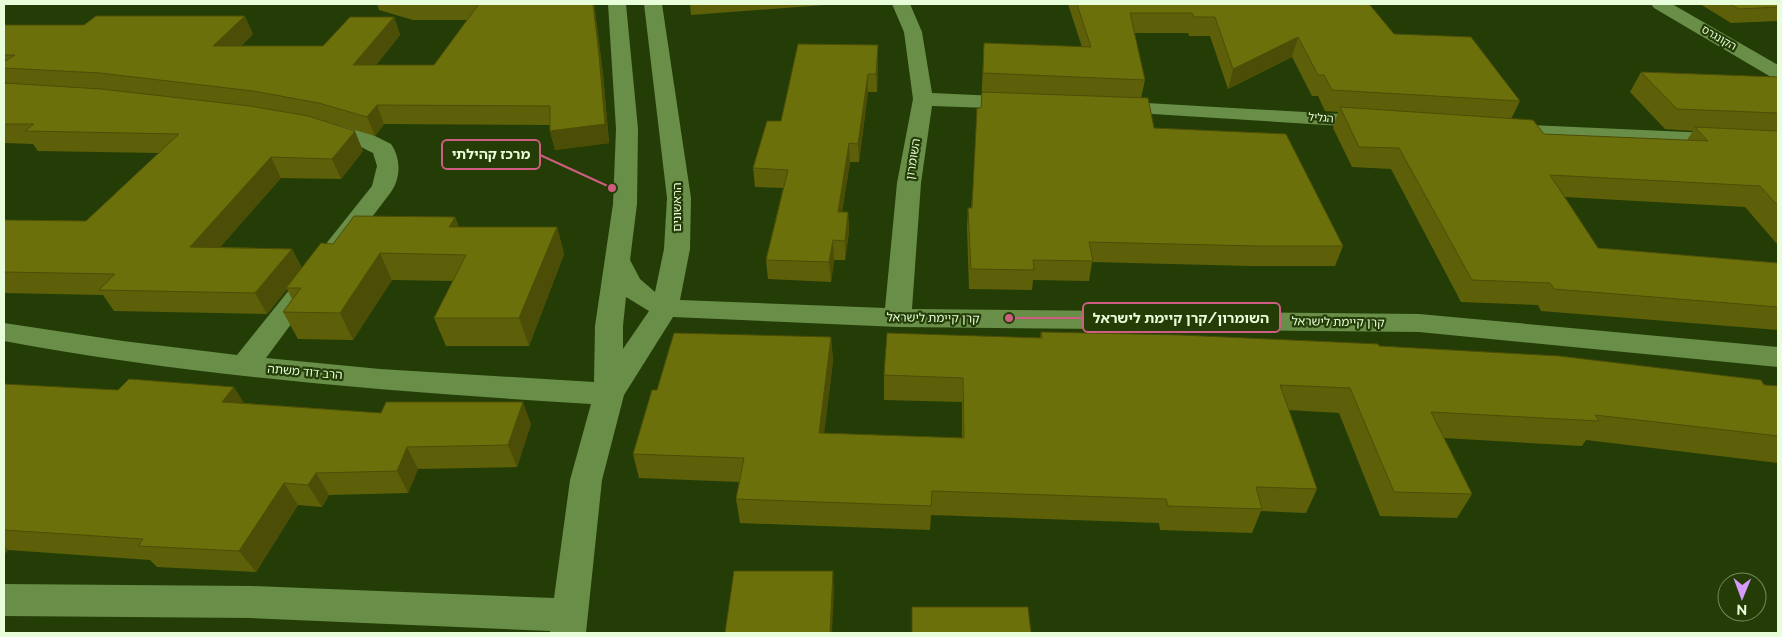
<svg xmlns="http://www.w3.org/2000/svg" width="1782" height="637" viewBox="0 0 1782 637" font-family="Raleway,'Noto Sans Hebrew',sans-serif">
	<rect width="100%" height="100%" fill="#243d07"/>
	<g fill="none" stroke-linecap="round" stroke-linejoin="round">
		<path fill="#688e48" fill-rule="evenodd" d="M608,4H626L638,129L637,204L630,260L640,279L655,292L664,249L667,198L644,4H662L691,198L690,249L680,300L885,308L897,183L913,99L904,32L892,4H910L922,32L932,93L1019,97L1026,99L1029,103L1026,107L1019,109L932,106L921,183L912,309L1419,314L1778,347V367L1419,332L898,327L673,317L624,395L602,480L586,633H550V631L251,618L4,616V584L251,586L554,598L570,480L591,404C394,392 198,377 4,341V323L123,341L237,355L298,279L307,276L316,279L320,285L266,358L380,369L594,382L595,326L613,204L616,129ZM626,297L649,311L623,349V326Z
			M1651,4H1672L1778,65V79L1771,77L1654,8Z
			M1112,101L1374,116L1382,117L1385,122L1382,127L1374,128L1105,111L1102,107L1105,103Z
			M321,120L371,134L391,144C401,158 401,178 391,192L347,250L338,253L329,250L325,245L372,186L377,166L373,153L355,144L313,131L310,126L313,121Z
			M1506,124L1778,136V150L1506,138L1498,136L1495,131L1498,126Z"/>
	</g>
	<path fill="#5d6009" d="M377,4H594L603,74L609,143L555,150L550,131V125L384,124L375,136L328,122L321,121L363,151L341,179L281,178L220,247L292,249L302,268L333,244L455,217L459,227H557L564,254L529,346H446L434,318L453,281L392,280L353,340L298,339L283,312L292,299L287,289L267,314L114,311L103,295L4,293V220L86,221L159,153L38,151L33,144L4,143V83H6L4,80V25L253,34L241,46H323L394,17L400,35L376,65H434L467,20H413L379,10Z
		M690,4H837L691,15Z
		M1068,4H1369L1394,34L1520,101L1511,119L1544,134L1687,140L1693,131L1665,129L1630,92L1641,72L1778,77V245L1745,207L1565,197L1598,248L1778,263V330L1541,311L1538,305L1461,302L1391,169L1352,167L1333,128L1338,112L1325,111L1318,96H1312L1292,57L1228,89L1210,36H1189L1188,33H1134L1145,80L1141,98L1154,128L1343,246L1335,266H1250L1092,262L1089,281L1033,280L1032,290L969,289L967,227L968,208H971L981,108L984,43L1082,47Z
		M1700,4H1778V21L1731,23Z
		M878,62L877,92H868L859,162H850L842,212H848L849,232L845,260H834L831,282L768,279L766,260L783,188L755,187L753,168L781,121Z
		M1041,332L1379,346L1778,386V463L1586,440L1582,446L1444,438L1472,494L1457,518L1380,516L1339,413L1289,410L1317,489L1306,513L1261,511L1252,533L1160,530L1159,523L931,515L930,530L740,523L736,499L740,482L639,478L633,454L657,390L831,337L833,361L824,433L962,438V402L884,400V375L1040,338Z
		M4,384L245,403L531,424L517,467L418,469L408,493L329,495L322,507L298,505L256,572L157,567L150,560L8,550L4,555Z"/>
	<path fill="#4c4e07" d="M593,4H594L603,74L609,143L555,150L550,131Z
		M245,16L253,34L222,64L213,46Z
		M394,17L400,35L361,83L353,65Z
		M1298,37L1292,57L1228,89L1233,69Z
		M878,45V62L877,92L876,74Z
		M868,74V92L859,162L858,144Z
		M377,105L384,124L375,136L367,117Z
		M355,131L363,151L341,179L332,159Z
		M849,143L850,162L839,231L838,212Z
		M271,157L281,178L202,268L190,247Z
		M848,212L849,232L845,260V241Z
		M455,217L465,244L449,227Z
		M557,227L564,254L529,346L519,318Z
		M833,240L834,260L831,282L829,262Z
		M292,249L303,270L286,288L287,289L267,314L255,293Z
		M380,253L392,280L353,340L340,313Z
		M831,337L833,361L821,457L819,433Z
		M234,387L248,409L222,402Z
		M523,402L531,424L517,467L508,445Z
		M407,447L418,469L408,493L397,471Z
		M316,473L329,495L322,507L308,485Z
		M284,483L298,505L256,572L239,551Z
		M4,546L8,550L4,555Z
		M833,571L834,591L832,633H830Z"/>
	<path fill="#6c700a" stroke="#4c4e07" d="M479,4H593L599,55L605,124L550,131V106L377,105L367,117L319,103L253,91L100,73L4,68V62L15,55H4V25H84L96,16H245L213,46H323L350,17H394L353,65H434Z
		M1077,4H1369L1394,34L1471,37L1520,101L1332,90L1324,75H1318L1298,37L1233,69L1215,17H1194L1192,13H1130L1145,80L983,73L984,43L1091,47Z
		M1730,4H1778V7L1739,9Z
		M798,44L878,45L876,74H868L858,144L849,143L838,212H848L845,241L833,240L829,262L766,260L788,170L753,168L767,121H781Z
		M1641,72L1778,77V113L1677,109Z
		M4,83L101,89L250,106L308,116L355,131L332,159L271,157L190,247L292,249L255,293L99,290L115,274L4,272V220L86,221L179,134L25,131L34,124H4Z
		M982,92L1148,98L1154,128L1286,134L1343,246H1256L1089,242L1093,261L1033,260L1034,270L971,269L968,208H972L977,108H981Z
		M1340,107L1533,120L1544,134L1708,141L1695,127L1778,131V206L1760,186L1550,175L1598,248L1778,263V307L1554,289L1550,283L1472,280L1399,148L1359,147Z
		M354,216L455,217L449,227H557L519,318H434L466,255L380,253L340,313L283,312L301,288H286L321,243L333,244Z
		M1041,332L1180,335L1378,344L1379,346L1559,356L1761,380L1764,385L1778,386V436L1595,415L1599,421L1431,412L1472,494L1394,492L1350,388L1280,385L1317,489L1256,487L1262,509L1168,506L1166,499L932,491L931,506L736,499L744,458L633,454L652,390H657L674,333L831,337L819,433L964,438L963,378L884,375L887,333L1042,338Z
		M129,379L234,387L222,402L381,413L386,402H523L508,445L407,447L397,471L316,473L308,485L284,483L239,551L138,546L143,539L4,530V384L118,390Z
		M734,571H833L830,633H725Z
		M912,607H1028L1031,633H912Z"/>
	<g text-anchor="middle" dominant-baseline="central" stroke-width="4.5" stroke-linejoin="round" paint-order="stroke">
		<g font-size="11" fill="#e8fdd9" stroke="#243d07">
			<text transform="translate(1719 38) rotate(30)">הקונגרס</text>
			<text transform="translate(1321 118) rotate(4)">הגליל</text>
		</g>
		<g font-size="12" fill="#e8fdd9" stroke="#243d07">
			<text transform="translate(913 159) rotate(-81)">השומרון</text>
			<text transform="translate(677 207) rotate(-90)">הראשונים</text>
			<text transform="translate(933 318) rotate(1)">קרן קיימת לישראל</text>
			<text transform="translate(1338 322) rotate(1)">קרן קיימת לישראל</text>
			<text transform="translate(305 372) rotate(5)">הרב דוד משתה</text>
		</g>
	</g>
	<path fill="none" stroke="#cd5d81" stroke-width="2" d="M612 188L540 155M1009 318L1083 318"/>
	<g fill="#cd5d81" stroke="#243d07" stroke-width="2">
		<circle cx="612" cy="188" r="5"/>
		<circle cx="1009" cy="318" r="5"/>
	</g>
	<g fill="#243d07" stroke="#cd5d81" stroke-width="2">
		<rect x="442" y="140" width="98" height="29" rx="5"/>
		<rect x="1083" y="303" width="197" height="29" rx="5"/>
	</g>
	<g font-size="14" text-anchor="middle" font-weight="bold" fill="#e8fdd9">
		<text x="491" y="159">מרכז קהילתי</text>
		<text x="1181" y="323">השומרון/קרן קיימת לישראל</text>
	</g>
	<rect width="1782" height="637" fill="none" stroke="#e8fdd9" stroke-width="10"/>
	<g transform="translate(1742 597) rotate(181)"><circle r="24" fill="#243d07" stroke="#728a5b"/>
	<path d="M0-4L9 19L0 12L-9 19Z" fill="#d69bfa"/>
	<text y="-8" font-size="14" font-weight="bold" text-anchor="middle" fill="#e8fdd9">N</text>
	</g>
</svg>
